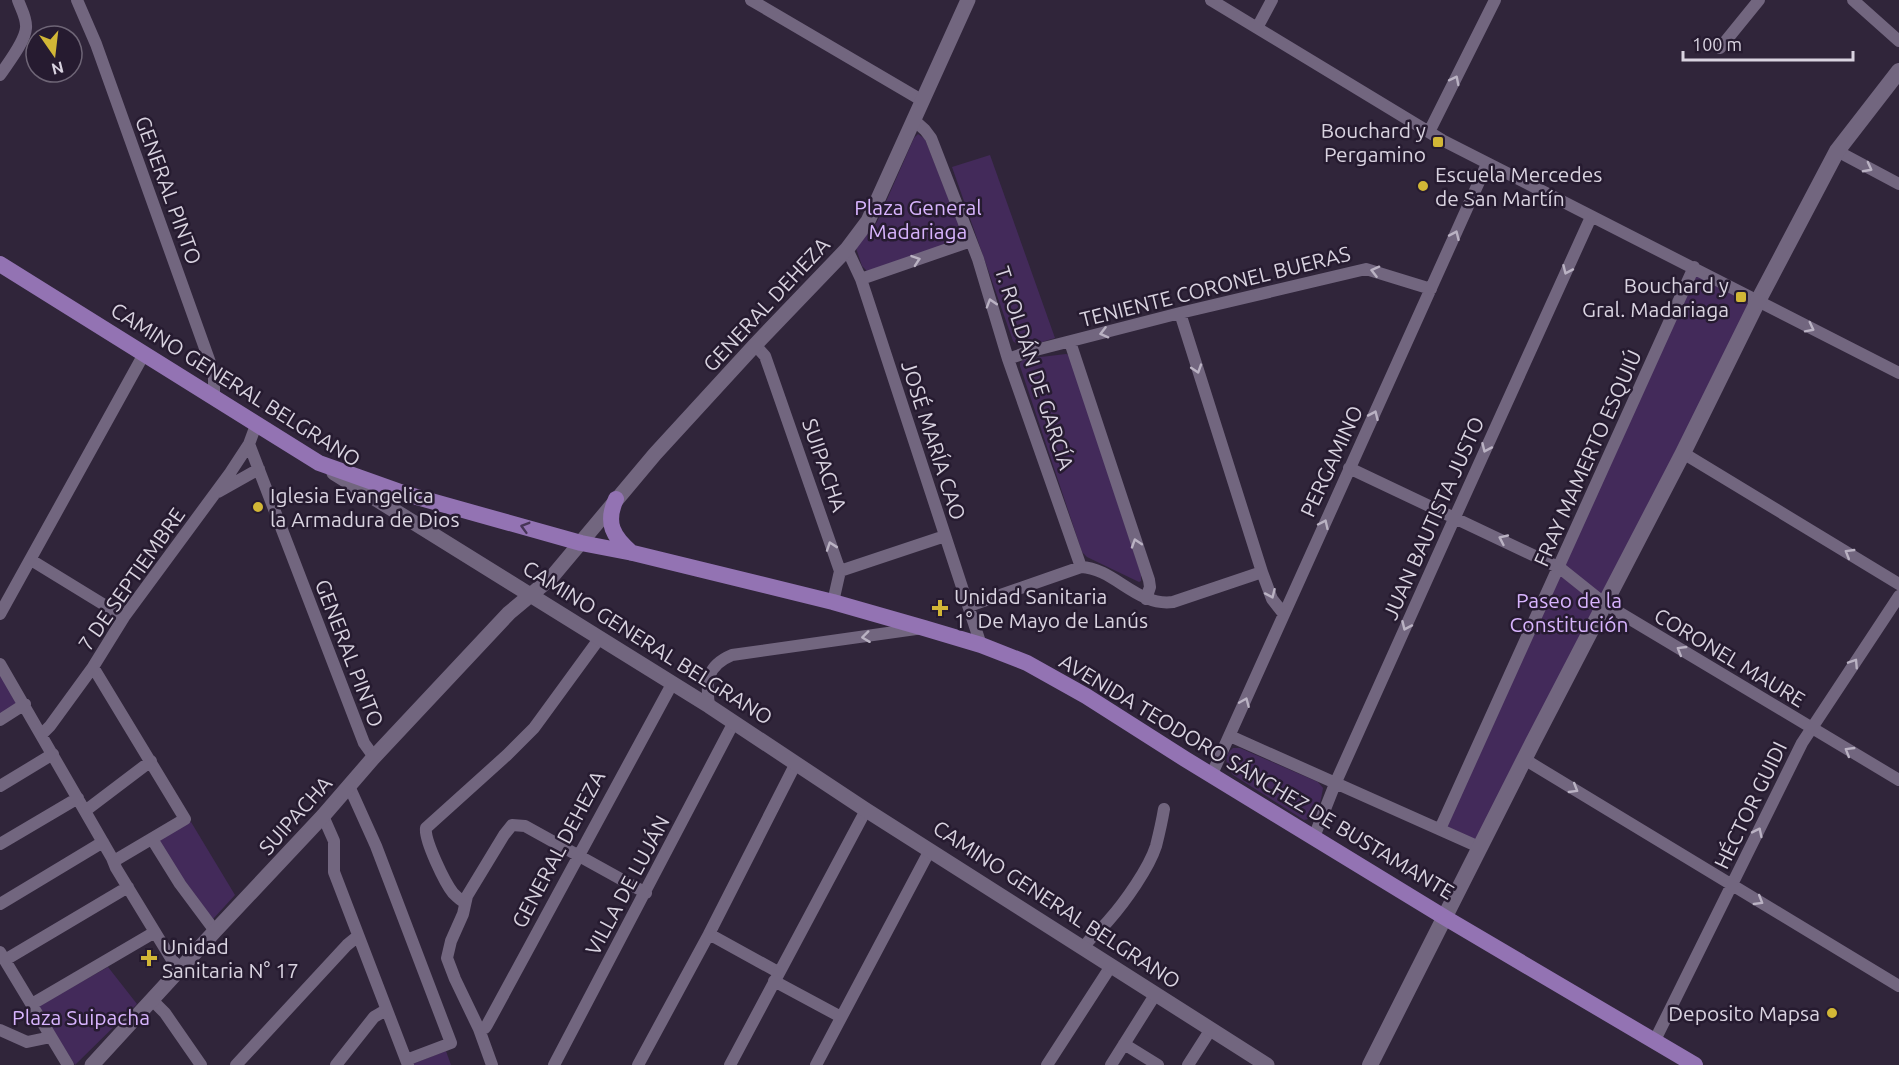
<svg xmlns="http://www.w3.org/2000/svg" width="1899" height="1065" viewBox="0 0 1899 1065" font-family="Ubuntu,sans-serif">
	<rect width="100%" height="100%" fill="#30253a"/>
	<path fill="#432a5a" d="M918,134L925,139L964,237L962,240L867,271L862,266L856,248L859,240L871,230L877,222L914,138Z
		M990,155L1055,338C1043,341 1023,352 1013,341L952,167Z
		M1694,267L1758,301L1479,847L1440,829Z
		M1066,354L1069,355L1141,574V581L1139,582L1087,557L1082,552L1020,366V363L1024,359Z
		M0,671L19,704L0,715Z
		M1233,748H1240L1318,782L1323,788C1321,800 1318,819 1304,820L1233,775C1226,767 1223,756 1233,748Z
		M191,822L235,895L213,919L175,868L157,840Z
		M108,967L137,1004L75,1065L38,1006Z
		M446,1051L451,1065H413L412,1064Z"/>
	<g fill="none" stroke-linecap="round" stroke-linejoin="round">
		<path stroke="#72667f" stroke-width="12" d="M77,0L96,44L212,368L214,378V396
			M751,0L923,101
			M1211,0L1442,140L1899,373
			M1853,0L1899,41
			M1257,28L1272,0
			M1720,48L1759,0
			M0,75C8,63 25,42 26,28C27,18 21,9 18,0
			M915,121L925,130L931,138L978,259L1008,359L1081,567
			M1429,132L1495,0
			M1837,151L1899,184
			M847,249L861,279L981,645
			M861,279L971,241
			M1180,313L1262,572L1272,599L1283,613
			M1070,342L1149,580L1150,587L1146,599
			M755,345L765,356L840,571L833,602
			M1008,359L1028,352L1180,313L1366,269L1431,289
			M256,425L249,444L364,743L374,757
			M1683,453L1899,584
			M1349,468L1560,568L1605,604L1899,780
			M218,492L259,469
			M31,560L124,617
			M840,571L945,536
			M969,606L1081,567C1114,568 1137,607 1173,602L1262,572
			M0,614L144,354
			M0,664L112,858L116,868L172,960L180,968
			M93,667L185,819L114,861
			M709,706C706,682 706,666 732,655L923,628
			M0,720L25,704
			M42,734L50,726L93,667L124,617L230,473L249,444
			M1230,736L1479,847
			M1524,759L1899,986
			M1212,774L1487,164
			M0,786L53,754
			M349,786L376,846L451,1043L406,1060
			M85,811L151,761
			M323,816L334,841V872L408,1065
			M1440,829L1694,267
			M1314,837L1335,784L1455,517L1591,217
			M152,839L180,884L215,931
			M0,844L78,798
			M464,902C460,900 457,897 453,893C445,883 424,840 426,828L507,755L534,728L599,639
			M0,904L103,842
			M709,934L778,972
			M1084,947C1091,936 1101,930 1109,920C1125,902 1149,868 1156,846C1159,834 1162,821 1164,809
			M0,952L68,1065
			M5,960L128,887
			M774,981L841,1017
			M152,1000L165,1013L201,1065
			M32,1004L155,932
			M479,1029L485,1028L487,1025L672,684
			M0,1030L27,1042L51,1037
			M1654,1042L1802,743L1899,596
			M1124,1044L1158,1065
			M236,1065L347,945L358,936
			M336,1065L374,1017L386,1010
			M492,1065L479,1029L455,979L447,958L451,941L463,914L467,896L504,835L512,825L525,826L646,893
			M554,1065L734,722
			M638,1065L709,934L796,763
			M730,1065L866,810
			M816,1065L930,850
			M1047,1065L1111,966
			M1111,1065L1155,995
			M1188,1065L1211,1029"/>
		<path stroke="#72667f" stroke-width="15" d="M334,473L709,706L866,810L1267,1065
			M92,1065L215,931L323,816L374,757L509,613L551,578L655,454L755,345L847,249L868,221L968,0"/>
		<path stroke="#72667f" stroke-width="16" d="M1370,1065L1533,742L1683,453L1758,301L1837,151L1899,71"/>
		<path stroke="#9373b3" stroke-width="16" d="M0,264L319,463L406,494L581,543L633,553L833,602L924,628L981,645L1027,663L1086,696L1185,759L1444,917L1695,1065
			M616,499C605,523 613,537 632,553"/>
	</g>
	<defs><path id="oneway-chevron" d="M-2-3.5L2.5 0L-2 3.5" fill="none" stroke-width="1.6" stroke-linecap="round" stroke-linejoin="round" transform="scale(1.5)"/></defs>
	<g stroke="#bab2c3">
		<use href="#oneway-chevron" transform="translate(1455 80) rotate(-63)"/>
		<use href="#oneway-chevron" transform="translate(1868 168) rotate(28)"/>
		<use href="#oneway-chevron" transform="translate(1455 235) rotate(-66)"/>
		<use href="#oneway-chevron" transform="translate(916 260) rotate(-19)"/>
		<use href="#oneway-chevron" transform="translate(1567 270) rotate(114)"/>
		<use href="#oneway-chevron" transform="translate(1375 271) rotate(-166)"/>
		<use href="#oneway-chevron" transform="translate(991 303) rotate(-107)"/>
		<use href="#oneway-chevron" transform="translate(1810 328) rotate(27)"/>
		<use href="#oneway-chevron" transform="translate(1104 333) rotate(166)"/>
		<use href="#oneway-chevron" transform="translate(1197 369) rotate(72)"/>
		<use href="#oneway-chevron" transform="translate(1374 415) rotate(-66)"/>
		<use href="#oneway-chevron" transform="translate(1486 448) rotate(114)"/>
		<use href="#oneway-chevron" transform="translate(1324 524) rotate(-65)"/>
		<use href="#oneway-chevron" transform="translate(1503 539) rotate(-155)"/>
		<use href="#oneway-chevron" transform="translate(1136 543) rotate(-108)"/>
		<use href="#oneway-chevron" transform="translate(831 546) rotate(-109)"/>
		<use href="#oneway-chevron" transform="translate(1849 553) rotate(-149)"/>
		<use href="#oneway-chevron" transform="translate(1271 594) rotate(66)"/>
		<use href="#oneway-chevron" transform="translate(1406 626) rotate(114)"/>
		<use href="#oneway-chevron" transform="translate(866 637) rotate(173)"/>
		<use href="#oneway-chevron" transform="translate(1681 650) rotate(-149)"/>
		<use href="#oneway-chevron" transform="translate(1854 663) rotate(-57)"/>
		<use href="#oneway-chevron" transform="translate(1245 702) rotate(-67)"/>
		<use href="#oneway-chevron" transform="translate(1849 751) rotate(-149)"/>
		<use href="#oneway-chevron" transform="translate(1574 789) rotate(31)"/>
		<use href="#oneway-chevron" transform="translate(1758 832) rotate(-64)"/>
		<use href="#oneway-chevron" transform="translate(1759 901) rotate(31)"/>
	</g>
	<use stroke="#473557" href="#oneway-chevron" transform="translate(525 527) rotate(-164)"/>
	<g fill="#d2b736" stroke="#261b30" stroke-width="2">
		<rect x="1432" y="136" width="12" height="12" rx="3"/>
		<circle cx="1423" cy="186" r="6"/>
		<rect x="1735" y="291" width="12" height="12" rx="3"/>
		<circle cx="258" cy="507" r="6"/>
		<path d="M937 599h6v6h6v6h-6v6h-6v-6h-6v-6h6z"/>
		<path d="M146 949h6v6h6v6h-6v6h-6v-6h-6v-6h6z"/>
		<circle cx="1832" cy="1013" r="6"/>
	</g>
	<g text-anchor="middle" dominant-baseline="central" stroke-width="5" stroke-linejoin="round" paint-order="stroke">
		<g font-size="21" fill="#d9d3e0" stroke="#261b30" text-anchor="start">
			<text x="1426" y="130" text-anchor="end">Bouchard y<tspan x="1426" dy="24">Pergamino</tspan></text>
			<text x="1435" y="174">Escuela Mercedes<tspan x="1435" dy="24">de San Martín</tspan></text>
			<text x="1729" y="285" text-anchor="end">Bouchard y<tspan x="1729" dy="24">Gral. Madariaga</tspan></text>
			<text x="270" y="495">Iglesia Evangelica<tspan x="270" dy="24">la Armadura de Dios</tspan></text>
			<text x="954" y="596">Unidad Sanitaria<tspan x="954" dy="24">1° De Mayo de Lanús</tspan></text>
			<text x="162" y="946">Unidad<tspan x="162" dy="24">Sanitaria N° 17</tspan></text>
			<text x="1820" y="1013" text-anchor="end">Deposito Mapsa</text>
		</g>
		<g font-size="21" fill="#d9d3e0" stroke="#261b30">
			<text transform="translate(169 190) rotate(70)">GENERAL PINTO</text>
			<text transform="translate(1215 286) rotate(-14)">TENIENTE CORONEL BUERAS</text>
			<text transform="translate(766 304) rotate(-47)">GENERAL DEHEZA</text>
			<text transform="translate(1035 368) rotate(72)">T. ROLDÁN DE GARCÍA</text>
			<text transform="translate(236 384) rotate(32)">CAMINO GENERAL BELGRANO</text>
			<text transform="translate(934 440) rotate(72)">JOSÉ MARÍA CAO</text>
			<text transform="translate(1587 458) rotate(-66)">FRAY MAMERTO ESQUIÚ</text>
			<text transform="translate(1331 461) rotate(-65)">PERGAMINO</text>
			<text transform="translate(825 465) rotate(71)">SUIPACHA</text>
			<text transform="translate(1433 518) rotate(-66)">JUAN BAUTISTA JUSTO</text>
			<text transform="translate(131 579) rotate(-55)">7 DE SEPTIEMBRE</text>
			<text transform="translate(648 642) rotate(32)">CAMINO GENERAL BELGRANO</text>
			<text transform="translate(350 653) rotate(69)">GENERAL PINTO</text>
			<text transform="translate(1730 657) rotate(31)">CORONEL MAURE</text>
			<text transform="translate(1257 776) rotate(31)">AVENIDA TEODORO SÁNCHEZ DE BUSTAMANTE</text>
			<text transform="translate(1750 805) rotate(-64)">HÉCTOR GUIDI</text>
			<text transform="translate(295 815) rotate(-48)">SUIPACHA</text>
			<text transform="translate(558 849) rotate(-62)">GENERAL DEHEZA</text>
			<text transform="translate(627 885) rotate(-62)">VILLA DE LUJÁN</text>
			<text transform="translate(1057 904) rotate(33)">CAMINO GENERAL BELGRANO</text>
		</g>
		<g font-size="21" fill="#d8b4fe" stroke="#261b30">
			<text x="918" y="207">Plaza General<tspan x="918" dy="24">Madariaga</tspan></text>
			<text x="1569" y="600">Paseo de la<tspan x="1569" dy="24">Constitución</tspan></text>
			<text x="81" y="1017">Plaza Suipacha</text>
		</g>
	</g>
	<g transform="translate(54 54) rotate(166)"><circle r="28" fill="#261b30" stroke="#6e6576" stroke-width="1.5"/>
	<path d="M0-4.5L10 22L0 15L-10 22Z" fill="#d2b736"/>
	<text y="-9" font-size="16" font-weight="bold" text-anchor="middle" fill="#d9d3e0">N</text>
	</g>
	<path d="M1683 51v9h170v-9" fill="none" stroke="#d9d3e0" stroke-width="3"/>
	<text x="1692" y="51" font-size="18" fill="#d9d3e0" stroke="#261b30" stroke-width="4.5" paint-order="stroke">100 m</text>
</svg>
